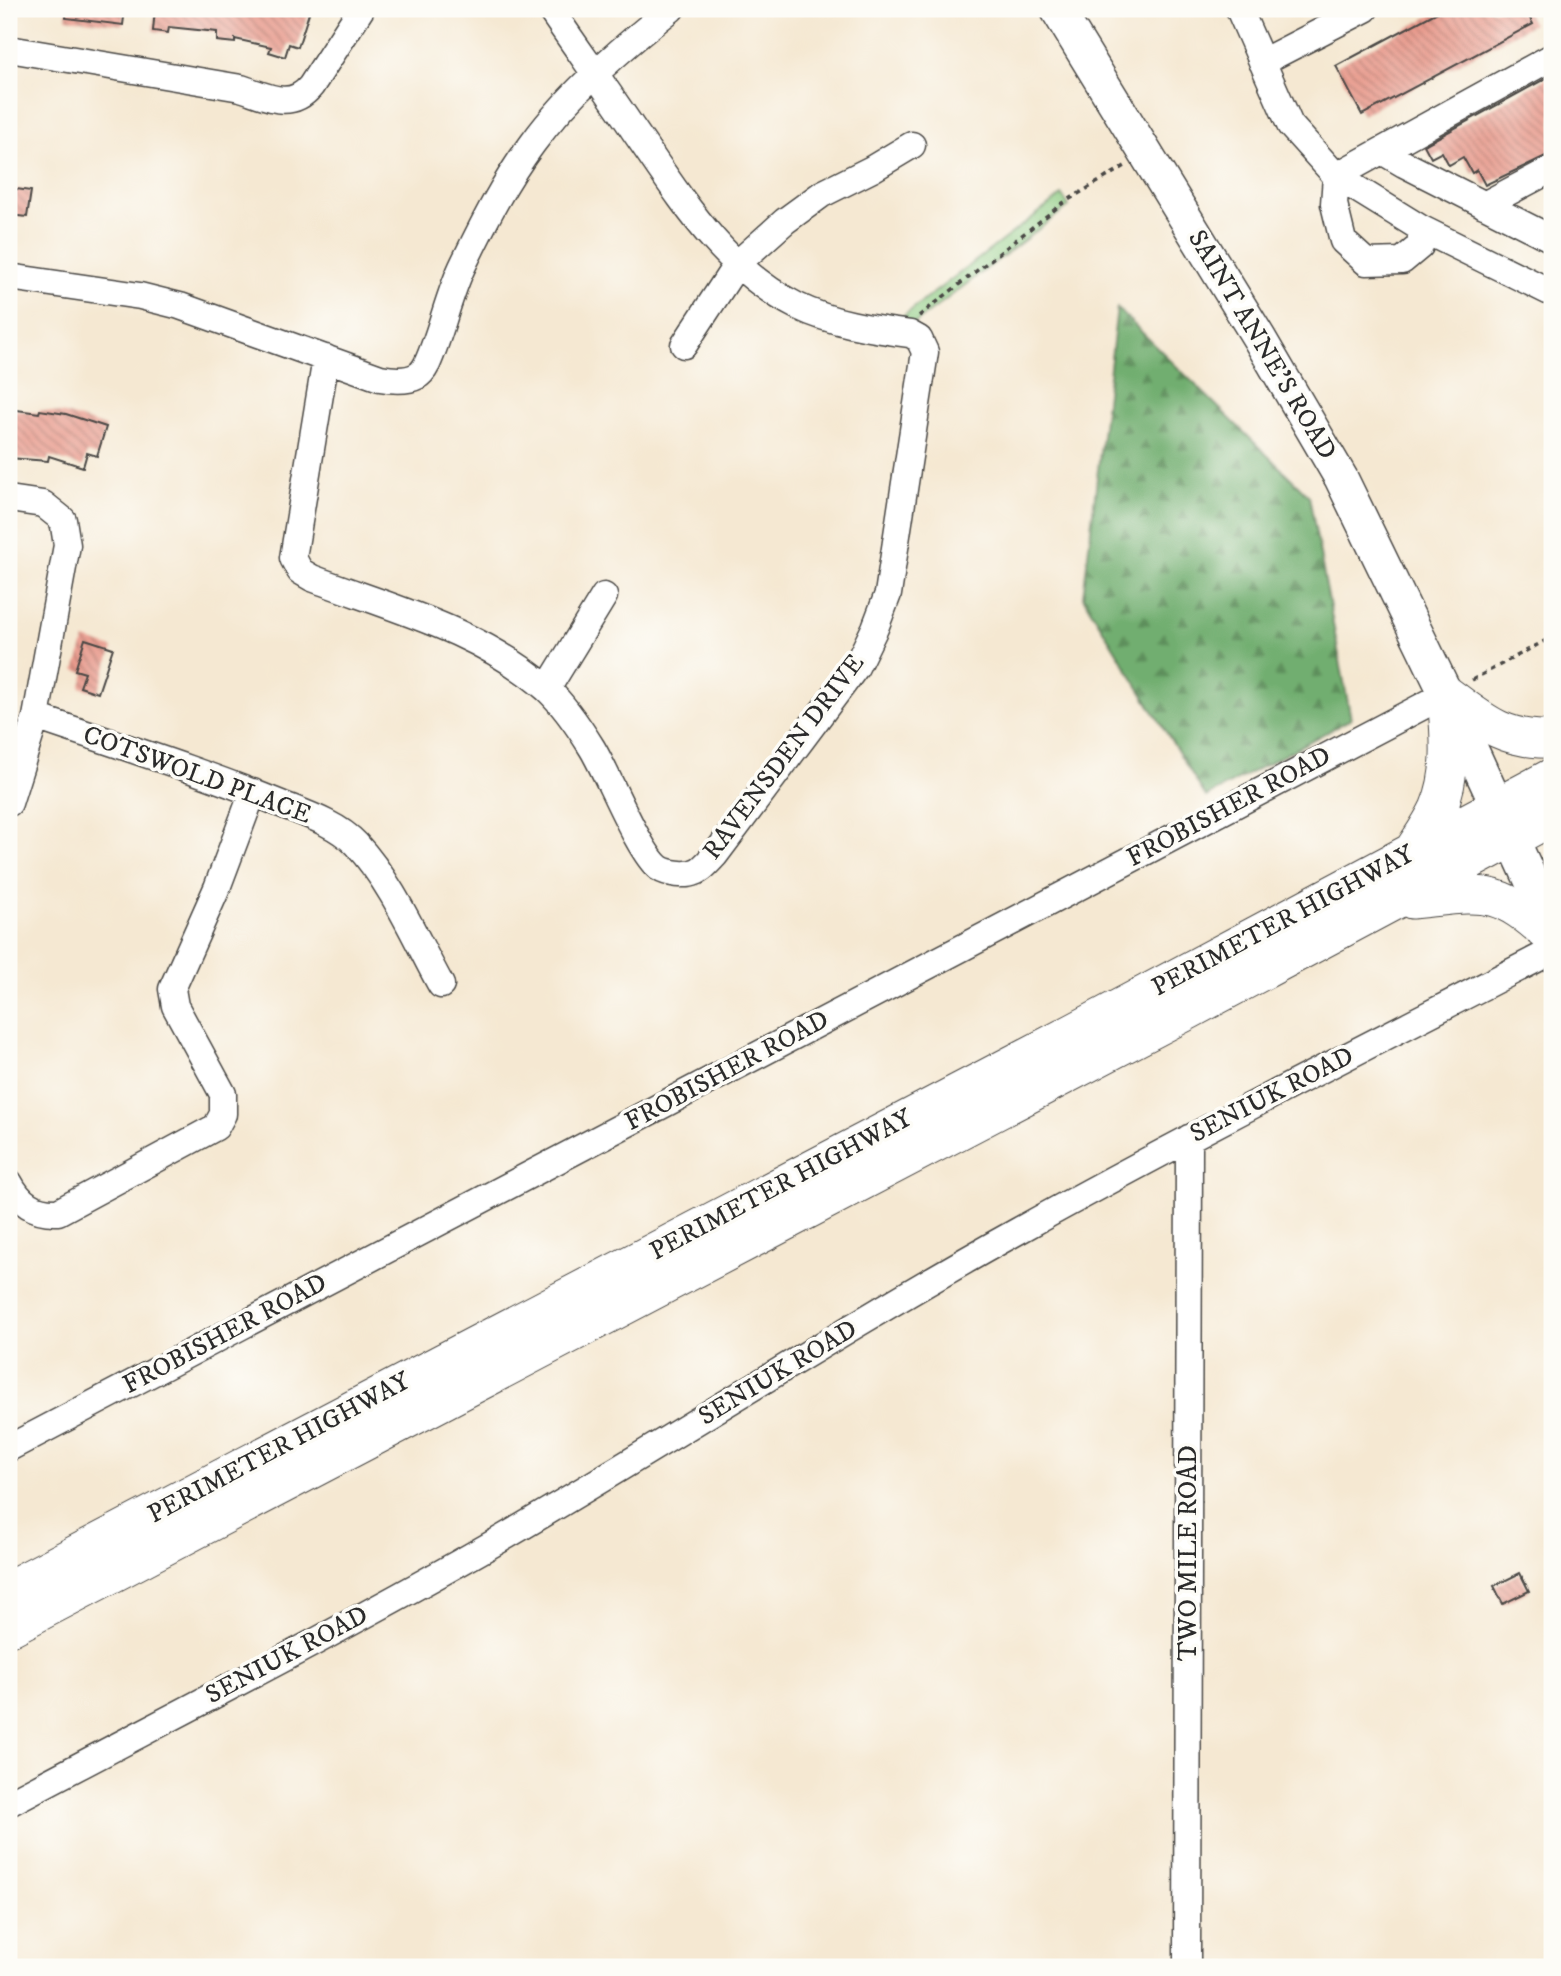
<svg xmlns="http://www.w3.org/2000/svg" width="1561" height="1976" viewBox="0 0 1561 1976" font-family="'IM FELL DW Pica',serif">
	<defs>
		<pattern id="forest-firs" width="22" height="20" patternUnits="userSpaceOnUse" patternTransform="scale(1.75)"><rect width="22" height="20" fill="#71ae6f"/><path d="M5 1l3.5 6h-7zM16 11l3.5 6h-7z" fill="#5d8e5b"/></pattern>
		<pattern id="building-back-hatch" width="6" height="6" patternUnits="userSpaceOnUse" patternTransform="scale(1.75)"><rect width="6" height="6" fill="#e89a8c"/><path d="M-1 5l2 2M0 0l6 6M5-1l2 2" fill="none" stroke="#bc7e73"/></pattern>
	</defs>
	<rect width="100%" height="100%" fill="#fdfcf7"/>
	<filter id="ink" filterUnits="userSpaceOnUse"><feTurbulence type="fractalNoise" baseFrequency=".0143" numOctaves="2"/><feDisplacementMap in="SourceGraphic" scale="14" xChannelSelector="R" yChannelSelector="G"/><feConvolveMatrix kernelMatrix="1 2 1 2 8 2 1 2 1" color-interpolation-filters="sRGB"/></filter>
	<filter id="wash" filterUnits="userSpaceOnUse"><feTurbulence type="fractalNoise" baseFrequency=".00686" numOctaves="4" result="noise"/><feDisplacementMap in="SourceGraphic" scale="28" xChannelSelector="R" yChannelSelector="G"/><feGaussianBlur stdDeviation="1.57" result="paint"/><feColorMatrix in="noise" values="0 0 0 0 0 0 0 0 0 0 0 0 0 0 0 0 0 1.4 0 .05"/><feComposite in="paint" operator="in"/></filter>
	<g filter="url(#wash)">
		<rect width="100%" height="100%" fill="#f5e8d2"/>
		<path fill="#8cca81" stroke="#5c7a56" stroke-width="2" d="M1062,195L1069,206L902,333L885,330Z"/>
		<path fill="url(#forest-firs)" stroke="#4e6c4d" stroke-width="2" d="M1117,308L1309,496L1351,719L1206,797L1083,597Z"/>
		<g id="blocks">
			<path fill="url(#building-back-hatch)" d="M67,9H125L123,25L66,18Z
				M155,9H294L309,13L298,47L289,44L285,57L269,52L271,47L235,39V43L217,41V32L169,27L168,33L153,31Z
				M1443,9H1525L1533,24L1362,115L1336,66Z
				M1552,75V153L1485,185L1477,170L1472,173L1463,157L1449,165L1442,152L1431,158L1424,145Z
				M9,188L31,191L27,217L9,215Z
				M9,409L39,413L40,410L66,414L106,427L97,456L87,453L83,467L49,456L48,461L9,458Z
				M85,639L113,648L98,693L80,687L85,673L75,670Z
				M1520,1573L1529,1591L1503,1604L1494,1586Z"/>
		</g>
	</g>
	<g filter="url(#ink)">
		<use href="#blocks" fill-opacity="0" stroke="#494744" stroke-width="2"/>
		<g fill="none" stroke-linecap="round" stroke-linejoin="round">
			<g stroke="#494744" stroke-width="29">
				<path id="minor" d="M1239,9L1290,125L1336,176L1422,229L1552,293
					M9,49L241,88C266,96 291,111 311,86L361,9
					M1262,62L1365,9
					M1382,151L1404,164L1552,239
					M1336,176L1552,57
					M1336,176L1334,204L1343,241L1366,262L1402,261L1420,246L1422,229
					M1484,205L1552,169
					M9,277L140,296L180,306L380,378C391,380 406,382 417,376C421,374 425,368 427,364C442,331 448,295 464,263C484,222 505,180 533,143C570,92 622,48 671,9
					M684,345L737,264L785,221L822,194L872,169L912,145
					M326,358L293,558L300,571L312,578C392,608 481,631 547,689C564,705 579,727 592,748C608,774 639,853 659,868C668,874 686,876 695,872C702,870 710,860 715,855L856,667L875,628L888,594L925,352L919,339L910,334C872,329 832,323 797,306C723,269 680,197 635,132C607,90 578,50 550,9
					M9,499L43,504L63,520L67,545L36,717L9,803
					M547,689L604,596
					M36,717C118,745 201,771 281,804C306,814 337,824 356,844C393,884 415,938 441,985
					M9,1182C20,1203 34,1213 58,1212L216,1127L223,1114V1094L175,1006L172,989L217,888L253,792
					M9,1448L1446,694
					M9,1803C173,1716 339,1632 501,1539C674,1438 843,1328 1018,1231C1194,1133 1374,1043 1552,951
					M1187,1967L1189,1138"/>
			</g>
			<g stroke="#494744" stroke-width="36">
				<path id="major" d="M1057,9L1259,338L1341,478L1446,694L1552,926"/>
			</g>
			<g stroke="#494744" stroke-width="39">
				<path id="highway" d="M1446,694C1482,721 1504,741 1552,739
					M1412,852C1421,838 1431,824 1438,809C1454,773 1449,732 1446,694
					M1412,900C1483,893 1496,885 1552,937
					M9,1589L1074,1032L1552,777
					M9,1628L1188,1011L1552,817"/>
			</g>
			<path stroke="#494744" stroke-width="3.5" stroke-dasharray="5 5" stroke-linecap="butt" d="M919,316L1063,203L1125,166
				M1472,680L1552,637"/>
			<use href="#minor" stroke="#fff" stroke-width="26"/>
			<use href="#major" stroke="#fff" stroke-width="33"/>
			<use href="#highway" stroke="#fff" stroke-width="37"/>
		</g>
	</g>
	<g text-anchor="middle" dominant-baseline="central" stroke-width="7" stroke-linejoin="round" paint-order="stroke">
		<g font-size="26" fill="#2b2b2b" stroke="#fdfcf7">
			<text transform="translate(1262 345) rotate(59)">SAINT ANNE'S ROAD</text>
			<text transform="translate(784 757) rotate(-53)">RAVENSDEN DRIVE</text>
			<text transform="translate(197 775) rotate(20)">COTSWOLD PLACE</text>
			<text transform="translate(1229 807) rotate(-28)">FROBISHER ROAD</text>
			<text transform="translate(1283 921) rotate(-28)">PERIMETER HIGHWAY</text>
			<text transform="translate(727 1071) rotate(-28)">FROBISHER ROAD</text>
			<text transform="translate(1272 1095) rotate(-27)">SENIUK ROAD</text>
			<text transform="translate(781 1185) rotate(-28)">PERIMETER HIGHWAY</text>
			<text transform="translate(225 1334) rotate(-28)">FROBISHER ROAD</text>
			<text transform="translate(778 1373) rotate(-31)">SENIUK ROAD</text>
			<text transform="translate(279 1448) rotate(-28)">PERIMETER HIGHWAY</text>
			<text transform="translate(1188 1553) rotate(-90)">TWO MILE ROAD</text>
			<text transform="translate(287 1655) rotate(-28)">SENIUK ROAD</text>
		</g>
	</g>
	<rect width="1561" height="1976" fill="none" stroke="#fdfcf7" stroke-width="35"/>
</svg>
